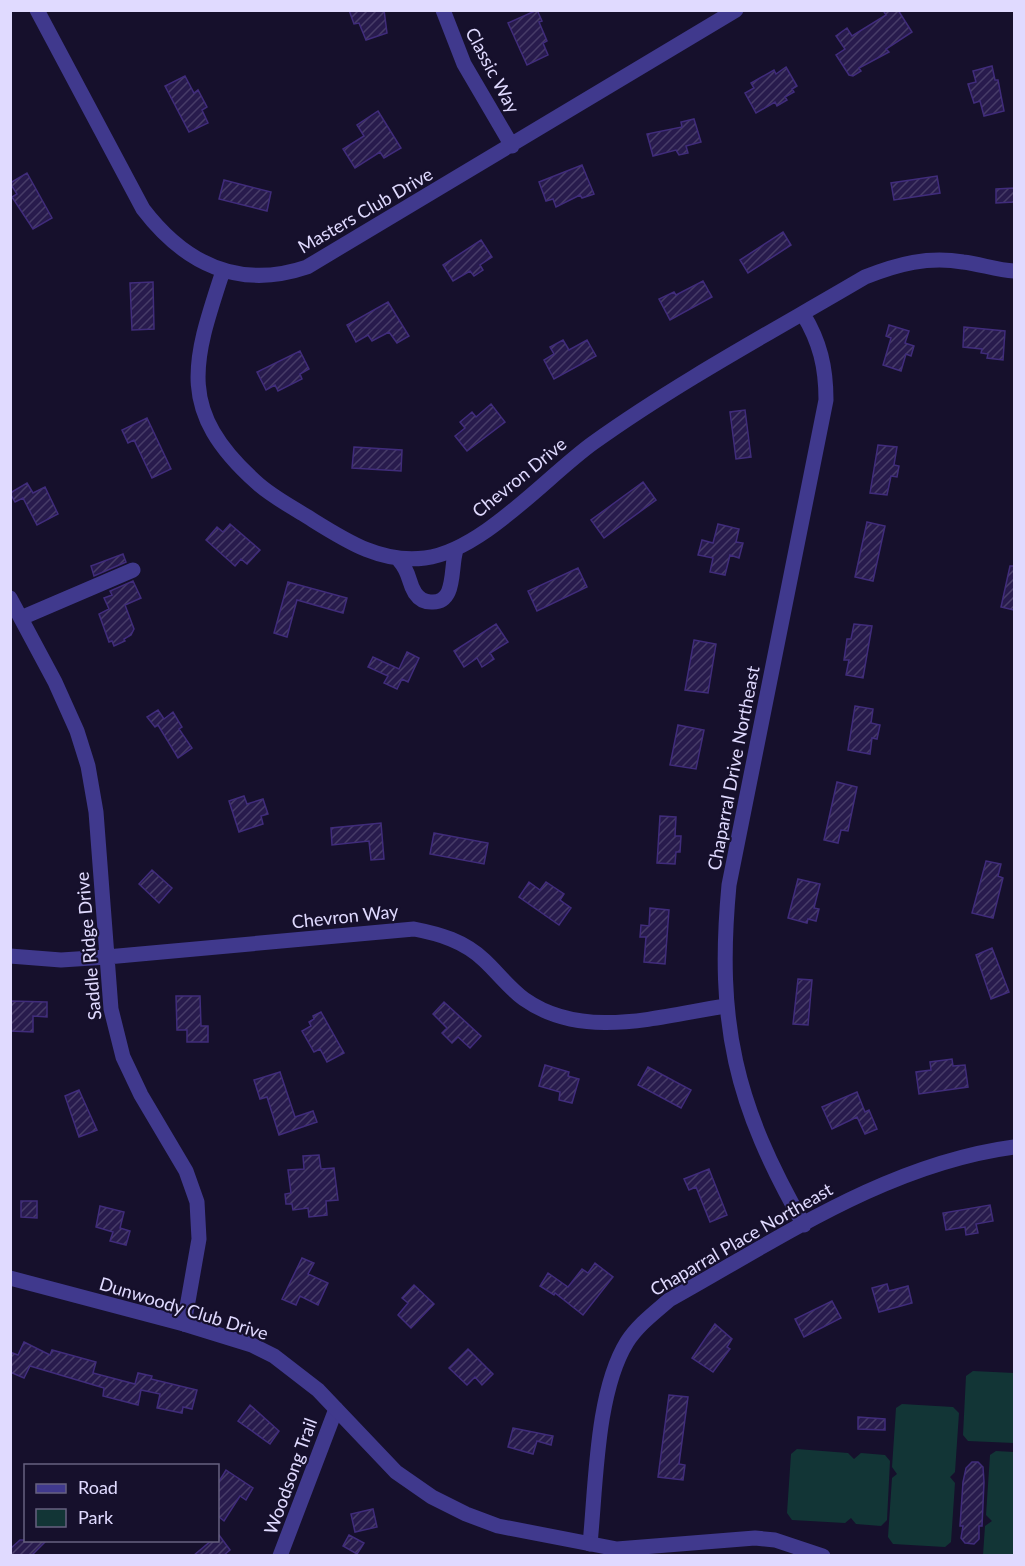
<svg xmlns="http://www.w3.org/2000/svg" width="1025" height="1566" viewBox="0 0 1025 1566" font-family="Lato,sans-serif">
	<defs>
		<pattern id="building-hatch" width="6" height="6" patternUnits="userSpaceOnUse" patternTransform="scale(1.5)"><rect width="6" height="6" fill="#281b4d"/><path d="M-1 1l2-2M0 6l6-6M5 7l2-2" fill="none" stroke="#473c68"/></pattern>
	</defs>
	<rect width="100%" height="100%" fill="#16102c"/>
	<path fill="#123536" d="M973,1371L1014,1373V1443L968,1441L963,1435L966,1376Z
		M902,1404L953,1407L959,1413L955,1472L950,1477L955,1483L951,1542L945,1547L893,1544L888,1537L892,1478L897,1474L892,1467L896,1408Z
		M797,1449L848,1453L854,1459L861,1453L885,1455L890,1461L887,1520L881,1526L856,1524L851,1518L845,1523L792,1520L787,1513L791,1454Z
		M996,1451L1014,1452V1555H983L985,1526L992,1521L986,1515L990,1455Z"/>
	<path fill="url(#building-hatch)" stroke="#402c7b" stroke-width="1.5" d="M349,10H384L387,33L366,40L359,23L354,24Z
		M537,10L542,21L539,22L547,41L543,43L548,55L527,65L508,23Z
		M883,10H898L912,32L886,49L889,52L859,68L861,71L853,76L849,75L836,55L845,49L836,36L847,28L852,36L886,15Z
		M992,66L995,80H998L1004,111L984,116L980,101L974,103L968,84L976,82L973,71Z
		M786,67L797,86L792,89L794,92L785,97L787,100L777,106L775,102L756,113L745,93L754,88L751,83L774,70L776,74Z
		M185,76L194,93L198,90L207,107L202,110L208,123L189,132L165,86Z
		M378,111L401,148L384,158L380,152L355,168L343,149L364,136L357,125Z
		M694,119L701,142L686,146L688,153L679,155L676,150L653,156L647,134L682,127L681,122Z
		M582,165L594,194L582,198L580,195L556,207L553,199L546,201L539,182Z
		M27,173L52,218L33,229L12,197L17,194L10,183Z
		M937,176L940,193L894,200L891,183Z
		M224,180L271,192L267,211L219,199Z
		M1014,188V202L996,203V189Z
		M783,232L791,245L748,273L740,260Z
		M481,240L492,257L480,265L483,270L474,276L470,271L453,281L443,265Z
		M703,281L712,297L670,320L659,299L674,292L676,295Z
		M153,282L154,329L132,330L130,283Z
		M388,302L409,336L397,343L389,332L372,341L368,335L356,342L347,325Z
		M889,325L909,331L905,343L914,346L911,356L906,354L901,371L883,365L891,338L886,336Z
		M964,327L1005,331L1003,360L987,358L988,354L981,353L982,349L963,347Z
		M563,340L569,350L587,340L596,356L554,379L544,360L554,354L550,347Z
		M300,351L309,369L300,374L302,379L278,391L275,385L266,390L257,372Z
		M491,404L505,422L467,451L455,436L465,428L460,422L472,412L476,417Z
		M745,410L751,457L736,459L730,412Z
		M147,418L171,469L152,478L134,440L128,443L122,430Z
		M878,445L897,447L894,465L899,466L897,477L891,476L887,495L870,493Z
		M354,447L402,450L401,471L352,468Z
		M643,482L656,500L604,538L591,520Z
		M27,483L33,493L45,487L58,514L37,525L23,498L15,502L10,493Z
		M867,522L885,526L873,581L855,577Z
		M230,524L260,550L247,564L241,559L235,566L206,540L217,527L223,532Z
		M718,524L739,529L736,542L743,543L739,558L730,555L725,575L710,572L713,558L698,555L702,540L713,543Z
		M123,554L126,562L94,576L91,566Z
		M1010,566H1014V610L1001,607Z
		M578,568L587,587L537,611L528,591Z
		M133,581L141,598L125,605L134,629L131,635L124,639L125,641L114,646L112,641L109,642L99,614L109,609L104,598L112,595L110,591Z
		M288,582L347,598L343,613L297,600L287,637L274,633Z
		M496,624L508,642L490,653L494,659L482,667L477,658L464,667L454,651Z
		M854,624L872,626L863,678L846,675L849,660H844L847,639H851Z
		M694,640L716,644L708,693L685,690Z
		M407,652L419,658L408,682L402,679L397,689L384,683L388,676L368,667L373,657L399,669Z
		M855,706L873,709L871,723L880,725L877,739L872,738L870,754L848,750Z
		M158,710L164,719L173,712L182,727L179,729L192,748L178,758L158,725L155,727L147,717Z
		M678,725L704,730L696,769L670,765Z
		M837,782L857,787L848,831L841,830L838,843L824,840Z
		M244,796L247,804L263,799L268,814L261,816L263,824L239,832L229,801Z
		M660,816L676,817L675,836H681L680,852H676L675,864L657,863Z
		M381,823L384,859L371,860L369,841L332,845L331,828Z
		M434,833L488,843L484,864L430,854Z
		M986,861L1001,864L998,876L1003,878L993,918L972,913Z
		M152,870L172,888L159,903L139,884Z
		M798,879L820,884L814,908L819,909L816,921L808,919L807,923L788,918Z
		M529,882L540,890L546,882L564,894L560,900L571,908L559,925L519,897Z
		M650,908L669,910L665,964L644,962L646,937H640L641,925L649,926Z
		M992,948L1009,992L991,999L976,955Z
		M798,979L812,980L808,1025L793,1024Z
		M176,996H200L201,1026H208V1042H187V1030H177Z
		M10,1001L47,1002V1017L33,1016V1032L10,1031Z
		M444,1002L481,1036L470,1048L458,1037L452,1043L442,1033L447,1028L433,1014Z
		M321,1012L344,1053L327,1062L320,1049L314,1052L302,1031L311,1026L309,1022L314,1019L313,1016Z
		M952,1059L953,1066L965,1065L968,1087L919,1094L916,1072L931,1070L930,1062Z
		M545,1065L569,1072L568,1076L579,1079L572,1103L559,1100L560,1092L539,1086Z
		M648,1067L691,1090L681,1108L638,1085Z
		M280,1072L295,1117L313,1111L317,1122L279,1135L267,1097L260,1099L254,1080Z
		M79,1090L97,1130L79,1137L65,1096Z
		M857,1092L865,1112L869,1110L877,1129L865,1134L857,1117L832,1129L822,1107Z
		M319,1155L321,1169L334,1168L338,1200L326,1201L327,1215L309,1217L308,1208L293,1210L292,1204H286L285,1194L291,1193L288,1170L304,1169L303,1156Z
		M709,1169L727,1215L710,1222L696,1187L689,1190L684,1179Z
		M21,1201H37V1218L21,1217Z
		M990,1205L993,1221L976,1224L978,1233L966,1235L965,1227L946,1230L943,1213Z
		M100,1206L124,1212L120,1228L130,1231L126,1245L110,1241L113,1232L96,1227Z
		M302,1258L314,1263L308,1274L328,1283L318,1305L300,1296L296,1305L282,1299Z
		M595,1263L613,1277L583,1315L555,1293L554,1295L540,1286L548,1273L568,1287L582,1269L588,1273Z
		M887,1284L889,1291L908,1286L912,1303L879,1312L872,1288Z
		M414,1285L434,1304L411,1328L398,1315L408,1303L402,1298Z
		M832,1301L841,1318L804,1337L795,1319Z
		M715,1324L732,1339L727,1347L730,1349L713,1372L692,1358Z
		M24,1342L50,1355L52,1350L96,1362L93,1373L135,1384L138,1373L152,1376L151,1379L197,1390L192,1409L183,1407L182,1413L157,1408L160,1394L141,1390L138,1405L103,1396L104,1388L30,1366L24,1378L10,1372V1352L18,1355Z
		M468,1349L493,1374L482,1385L475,1377L467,1385L449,1368Z
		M669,1395L688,1397L679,1464L685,1465L683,1480L658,1477Z
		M250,1405L279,1431L270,1444L238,1421Z
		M858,1417L885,1419V1430L858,1429Z
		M513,1428L553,1436L551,1445L537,1441L533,1454L508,1447Z
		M972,1462H978L983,1467L984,1482L982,1526H979V1539L974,1544L965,1543L961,1538L963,1526H960L963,1482L966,1468Z
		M226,1470L253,1488L246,1500L240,1496L224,1521L218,1516V1483Z
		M373,1509L377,1527L355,1532L351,1514Z
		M219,1535L230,1550L223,1556H193L212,1540H218Z
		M349,1535L364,1543L357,1554L343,1546Z
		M20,1540H47L31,1556H10V1549Z"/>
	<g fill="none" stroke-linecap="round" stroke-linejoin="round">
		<path stroke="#40398d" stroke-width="15" d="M37,10L143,209C185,264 239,290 307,267L736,10
			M443,10L464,64L512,146
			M223,271C193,362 176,410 256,482C270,495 287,504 303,514C342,538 378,564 425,558C482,551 546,477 593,443C678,382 775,330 865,277C898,264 928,256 963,262C980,264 997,270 1014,271
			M803,314C820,342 826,367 826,400L729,885C716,1023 735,1105 804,1225
			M399,560C411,574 407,580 415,593C419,599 424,602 431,602C457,604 450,567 456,550
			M10,598L55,682L77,731L88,766L96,812L111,1009L123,1057L141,1095L186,1171L197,1202L199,1239L184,1324
			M21,618L133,570
			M10,956L61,960L107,957L414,929C440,934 464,941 484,960C498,973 509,988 524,999C583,1041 660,1016 726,1006
			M590,1544C596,1485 596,1392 627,1342C638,1325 654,1313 669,1300C779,1239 887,1164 1014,1147
			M280,1556L336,1409"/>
		<path stroke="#40398d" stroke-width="15" d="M10,1278L184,1324L252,1345L274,1356L318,1390L396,1472L432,1497L466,1514L498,1526L617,1549L755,1538L775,1540L823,1556"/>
	</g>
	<g text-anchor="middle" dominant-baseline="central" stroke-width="4.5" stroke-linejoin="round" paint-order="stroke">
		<g font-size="18" fill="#e0daff" stroke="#16102c">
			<text transform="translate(493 70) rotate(62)">Classic Way</text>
			<text transform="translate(365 210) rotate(-30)">Masters Club Drive</text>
			<text transform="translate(519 477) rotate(-39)">Chevron Drive</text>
			<text transform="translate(733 768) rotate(-79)">Chaparral Drive Northeast</text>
			<text transform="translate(345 916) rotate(-6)">Chevron Way</text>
			<text transform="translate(88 946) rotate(-95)">Saddle Ridge Drive</text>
			<text transform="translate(741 1239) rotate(-30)">Chaparral Place Northeast</text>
			<text transform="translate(184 1308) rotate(17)">Dunwoody Club Drive</text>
			<text transform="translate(290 1476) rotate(-70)">Woodsong Trail</text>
		</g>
	</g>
	<rect width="1025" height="1566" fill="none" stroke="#e0daff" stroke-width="24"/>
	<rect x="24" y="1464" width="195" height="78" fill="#16102c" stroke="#676180" stroke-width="1.5"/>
	<rect x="36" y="1484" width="30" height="9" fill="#40398d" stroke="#676180" stroke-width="1.5"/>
	<text x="78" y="1494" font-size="18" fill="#e0daff">Road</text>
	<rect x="36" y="1509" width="30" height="18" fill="#123536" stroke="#676180" stroke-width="1.5"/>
	<text x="78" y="1524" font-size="18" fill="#e0daff">Park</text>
</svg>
